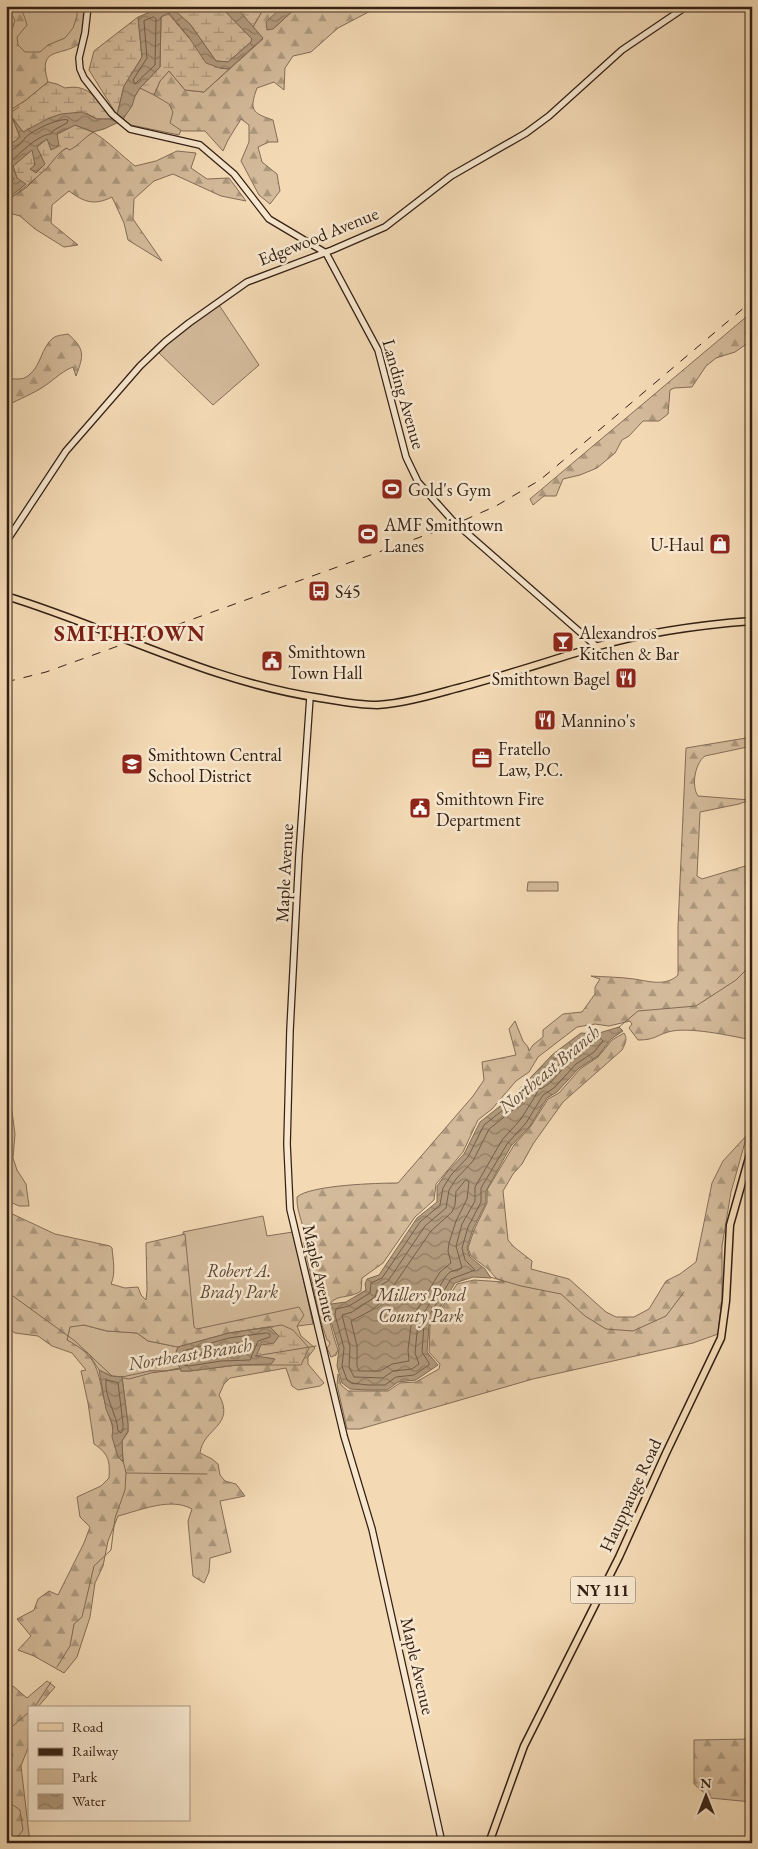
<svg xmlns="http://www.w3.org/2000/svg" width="758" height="1849" viewBox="0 0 758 1849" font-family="'EB Garamond',serif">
	<defs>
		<pattern id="forest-firs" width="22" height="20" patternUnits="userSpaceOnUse" patternTransform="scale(1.25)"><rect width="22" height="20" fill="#d3ba9a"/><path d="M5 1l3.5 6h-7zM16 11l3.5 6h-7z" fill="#ac977c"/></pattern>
		<pattern id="wetland-marsh" width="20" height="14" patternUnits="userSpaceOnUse" patternTransform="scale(1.25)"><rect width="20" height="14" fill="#d3ba9a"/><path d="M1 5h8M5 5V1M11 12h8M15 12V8" fill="none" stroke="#ac977c"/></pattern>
		<pattern id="water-waves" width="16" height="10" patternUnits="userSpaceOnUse" patternTransform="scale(1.25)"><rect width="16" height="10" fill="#b29b7e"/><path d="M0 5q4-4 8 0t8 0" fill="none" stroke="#927e66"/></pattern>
	</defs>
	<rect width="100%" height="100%" fill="#f3dab5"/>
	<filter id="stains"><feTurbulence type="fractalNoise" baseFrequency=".004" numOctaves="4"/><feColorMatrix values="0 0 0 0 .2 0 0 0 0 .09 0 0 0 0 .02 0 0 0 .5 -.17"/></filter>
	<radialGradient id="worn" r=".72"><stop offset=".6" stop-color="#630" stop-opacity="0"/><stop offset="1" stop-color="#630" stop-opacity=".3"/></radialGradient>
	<path fill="#d3ba9a" stroke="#846d57" d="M6,6H85L80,39L34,61L6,111Z
		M140,88L189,110L179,135L131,125L123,119C130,109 133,98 140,88Z
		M219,305L259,365L213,405L159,353L178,334Z
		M528,882H558V891H527Z
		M263,1216L267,1236L293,1232L313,1324L192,1340L183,1232Z
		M84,1325L107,1331L137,1333L148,1341L178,1347L175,1355L180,1368L166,1371H150L127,1377L111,1376L99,1370L89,1354L67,1340L70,1326Z"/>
	<path fill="url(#forest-firs)" stroke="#846d57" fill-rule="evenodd" d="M6,6H18C23,11 25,18 27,25L17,37L18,45L25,52H40L48,45L65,38L73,28L77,16V6H86L84,24L79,44C61,57 37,46 48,82L26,100L6,113V32L13,27L15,20Z
		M265,6H285L281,8L273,29L298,6H380L338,28L311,52L293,56L285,68L284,90L274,82L257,88C249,110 252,113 273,120L278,142H269L258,147L262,162L277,174L280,191L270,204L259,195L241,161L249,142V125L241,119L228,140L223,151L205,131H182L170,123L173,112L169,104L154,95L160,81L169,71L185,90L204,92L263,39L253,27Z
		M93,132C109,142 120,154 135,166L156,161L177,151L196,153L191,168L207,179L229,178L246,201L221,196L173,174L154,181L134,199L133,219L162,261L128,240L124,223L112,197C94,206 84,202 69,191L52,205L51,223L78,245L64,247L35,229L20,216L6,212V201L27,187L48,166L59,153Z
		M752,312V340L735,352L716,358L706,366L692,387L674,388L670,390L668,414L659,421H643L629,436L622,440L615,453L597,468L580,475L563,479L556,496H544L533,505L530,499Z
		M68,334C85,349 84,355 76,376L73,367C63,371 58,376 50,382C39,391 24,397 12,403L6,399V380C15,377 21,382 29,375C41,366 41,348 53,338C57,335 64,335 68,334Z
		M752,737V746L705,756C695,763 691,786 698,796L750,800L739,804L700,812L697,876L702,879L752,864V1040C731,1036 688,1026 668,1032C655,1036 655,1040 638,1040L629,1028L632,1024L630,1021L609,1026L595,1024L577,1027L538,1057L529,1072L516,1081L492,1109L478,1120L463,1152L436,1184L434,1200L415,1217L383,1263L362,1278L361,1291C350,1298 342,1295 334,1300C322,1306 335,1340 338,1350L336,1355L331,1357L327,1348L330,1344L329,1341L327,1340L320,1319L304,1244C307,1228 296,1214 297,1197C310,1185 378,1183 398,1183L473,1096L484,1080L482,1062L516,1055L509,1029L515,1021L523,1041L528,1047L529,1051L533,1045L543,1037V1030L563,1014L582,1012L595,994V987L600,979L591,976C605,977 620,977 634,979C648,981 666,987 678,975V927L686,748Z
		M624,1033C628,1039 625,1044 622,1050L563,1102L533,1144L522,1164L513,1174L503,1191L508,1240L514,1247L532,1261L531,1269L569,1279L606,1312L616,1317H634L649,1309L666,1281L680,1274L696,1262L712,1183L723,1161L747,1135L731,1192L722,1246V1298L718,1334L693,1343L533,1379L360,1429H347L337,1385L338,1374L341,1385L348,1391H388L400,1383L416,1382L439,1369L440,1364L429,1352L430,1326L457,1284L474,1280L504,1282L496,1278L488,1269L471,1256L468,1248L474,1230L487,1203V1190L514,1145L531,1126L548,1099L559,1093L580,1069L598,1057L612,1040Z
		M6,1069L9,1102L12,1111L15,1134L13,1158L17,1170L26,1184L29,1206H19L6,1200Z
		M6,1211L55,1234L110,1246L112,1248C113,1260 116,1273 111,1284L125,1288L138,1287L141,1295L146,1300L147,1290L146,1243L185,1234L194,1327L197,1329L299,1307L304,1315L297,1326L301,1336L315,1348L308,1357V1364L324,1383L320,1386L298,1390L292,1386L286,1368L230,1378L224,1384L219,1395C236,1426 203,1428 200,1453L212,1459L218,1464L220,1475L225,1481L236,1484L245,1496L220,1501L231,1552L210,1558L209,1572L204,1583L193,1576L188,1521L192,1509C171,1497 141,1510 118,1516L108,1541L103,1566L95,1583L90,1617L77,1657L64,1673L34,1656L18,1650L31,1636L17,1619L34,1610L38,1599L49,1591L58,1595L84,1543L90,1527L80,1517L77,1497L101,1486L109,1478C110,1461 109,1454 94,1444L88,1403L81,1371L86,1370L72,1353L52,1346L38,1336L15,1333L6,1327ZM84,1325L107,1331L137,1333L148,1341L178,1347L229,1333L269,1327L279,1336L270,1364L237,1365L190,1371H181L180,1368L166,1371H150L122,1377L128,1424V1432L122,1441L123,1461C112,1451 115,1437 112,1425C110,1417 107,1410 105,1403C97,1370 99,1357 67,1340L70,1327Z
		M47,1681L55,1687L37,1708H29L28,1748L21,1766L30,1843H6V1774H10L11,1763L6,1762V1687L13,1686L27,1698Z
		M752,1739V1802L710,1798L694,1784V1740Z"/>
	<path fill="url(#wetland-marsh)" stroke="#846d57" d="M220,6L252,39L251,42L228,62L216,61L190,24L169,7Z
		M235,6H265L253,27Z
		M168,13L188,37L220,68L229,69L204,92L185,90L169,71L160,81L154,95L140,88L160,67L161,17Z
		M138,17L142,57L124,86L117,115L89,70L94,51Z
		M48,82L57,84L65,88C91,83 98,102 112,119H97L86,113L23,132L13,119L20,137L6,148V113L26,100Z
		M75,125L93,132C84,138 79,145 70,150L66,148C58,153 53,161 47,168C34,180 21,191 6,201V171L14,179L7,185L12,194L17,178L13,166L33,149L36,173V147L47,138L52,149L57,134Z
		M282,1325L293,1330L309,1348L301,1365H237L203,1368L222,1339L229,1333Z"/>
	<path fill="url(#water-waves)" stroke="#806a54" d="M156,6H170L190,24L216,61L228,62L251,42L252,39L220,6H235L263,38L229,69L220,68L206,63L188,36L169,13L161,17L160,67L140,88L135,96L132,106L123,119L119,122L104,129L93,132L75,125L57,134L59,146L51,150L47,139L37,147L45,164L36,173L30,169L35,165L32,150L13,166L17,178L26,184L12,195L6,184L14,179L6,171V148L20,137L12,117L23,132L49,118L61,114L82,112L97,119H112L117,115L124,86L142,57L138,17L150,12Z
		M285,6H298L273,29L267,30L266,22L281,8Z
		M619,1027L623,1031L611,1039L598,1056L579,1068L557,1092L547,1098L530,1126L511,1146L486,1191V1203L473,1229L467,1248L470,1257L485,1269L491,1278L473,1277L455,1283L429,1326L427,1352L438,1365L416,1380L398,1382L387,1390H367L350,1389L342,1383L337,1366L339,1348L329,1315L331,1304L346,1302L366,1290L365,1284L367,1279L379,1275L417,1218L437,1202V1186L447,1172L464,1154L480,1122L514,1095L553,1054L581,1033L596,1034Z
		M270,1327L279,1336L274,1343L261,1345L256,1356L275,1359L271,1364L237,1365L190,1371H181L175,1355L178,1347L229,1333Z
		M99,1370L111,1376L122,1377L128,1424V1431L122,1441L123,1462L118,1457L112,1437L113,1426L106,1409Z"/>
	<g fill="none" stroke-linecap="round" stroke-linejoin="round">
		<path stroke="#745e49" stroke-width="1" d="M154,17L156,19L155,65L135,84L133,80L147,58L144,21Z
			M6,152C14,151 20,144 25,138C31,131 60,117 68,120L67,123L54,130L51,134C38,134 16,157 6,166
			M600,1038L603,1041L594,1052L576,1064L554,1088L543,1095L526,1123L507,1144L481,1188V1202L468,1227L462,1248L465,1260L475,1270L451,1279L424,1324L422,1352L429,1363V1365L414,1375L396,1377L385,1385H368L351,1383L347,1380L342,1366L344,1348L335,1315L336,1309L349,1306L370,1293L371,1283L382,1278L420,1222L440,1205L443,1188L451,1175L468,1157L484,1125L518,1098L556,1058L582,1039Z
			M566,1059H569V1062L550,1083L541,1089L538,1088V1085Z
			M534,1089L537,1090V1093L521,1119L502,1140L475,1187V1201L462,1224L456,1246L462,1268L450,1272L446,1276L418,1323L415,1353L419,1364L412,1369L393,1371L383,1378L354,1377L349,1367L350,1347L342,1315L352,1312L375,1297L378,1287L388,1281L425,1226L446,1208L449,1190L456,1179L473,1161L489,1129L522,1103Z
			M466,1180L469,1182L467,1199L456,1221L449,1243L448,1251L451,1263L440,1272L412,1318L408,1350L409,1361L392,1364L380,1371H359L357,1366V1346L351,1321L372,1310L381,1302L385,1293L394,1285L431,1231L452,1212L455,1205L456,1192Z
			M267,1333L270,1334V1337L258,1341L250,1360L221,1361L189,1366L184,1365L181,1356L183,1351L229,1338Z
			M246,1342L249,1345L244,1353L203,1357L200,1355L202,1352L231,1344Z
			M106,1380L116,1382L118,1383L123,1424V1430L121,1433L118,1431C117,1414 104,1397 106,1380Z"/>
		<path stroke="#806a54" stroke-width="1" d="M10,116V113L19,107
			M6,119L10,116L14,122
			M618,1028L638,1011L696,1006L736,980L752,964
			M490,1277L521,1286L561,1294L585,1316L606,1329L633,1331L666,1316L684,1292
			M6,1291L75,1341L112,1376
			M255,1356L316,1346
			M123,1378L129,1379L151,1373L180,1369
			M123,1460L126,1473L207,1474
			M57,1667L70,1646L74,1624L82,1617L94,1566L111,1550L115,1518L125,1490L126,1473
			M34,1708L51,1682
			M6,1732L29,1712
			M6,1741L13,1755L9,1762
			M6,1800L20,1810L23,1830L15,1840L17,1843"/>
		<g stroke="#352014" stroke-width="8">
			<path id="secondary" d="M88,6L85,33L79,58L80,69L84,78L112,114L130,129L200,145L234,174L269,219L326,253L378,350L406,457L418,482L452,520L597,647
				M6,542L66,451L140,366L165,342L189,323L247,282L332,250L385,227L451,176L526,133L549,116L622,50L687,6
				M310,697L299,855L290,1030L287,1144L290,1209L344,1436L372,1529L442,1843"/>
		</g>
		<g stroke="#352014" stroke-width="9">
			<path id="primary" d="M6,596C111,628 210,682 320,698C338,701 358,705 377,705C404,703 428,696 454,689C501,677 548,661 595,647C647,632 698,625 752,621
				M489,1843L524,1746L619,1557L666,1453L721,1338L726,1301L730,1225L752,1147"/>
		</g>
		<use href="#secondary" stroke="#f7e7cf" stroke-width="5.5"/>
		<use href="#primary" stroke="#f3dab5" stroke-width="6"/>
		<path stroke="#352014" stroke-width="1" stroke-dasharray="9 9" stroke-linecap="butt" d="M6,682L46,672L451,526L496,506L540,480L752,301"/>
	</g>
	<defs>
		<g id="stadium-square" transform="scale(1.125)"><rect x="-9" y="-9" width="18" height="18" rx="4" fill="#8f2418" stroke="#f7e7cf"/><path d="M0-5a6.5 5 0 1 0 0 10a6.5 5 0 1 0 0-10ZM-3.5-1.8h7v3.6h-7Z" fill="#fff"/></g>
		<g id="shop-square" transform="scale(1.125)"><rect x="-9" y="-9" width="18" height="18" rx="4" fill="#8f2418" stroke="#f7e7cf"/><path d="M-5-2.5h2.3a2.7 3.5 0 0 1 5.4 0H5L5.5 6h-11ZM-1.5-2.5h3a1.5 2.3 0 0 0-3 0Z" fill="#fff"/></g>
		<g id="bus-square" transform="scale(1.125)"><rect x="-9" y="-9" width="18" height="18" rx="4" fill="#8f2418" stroke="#f7e7cf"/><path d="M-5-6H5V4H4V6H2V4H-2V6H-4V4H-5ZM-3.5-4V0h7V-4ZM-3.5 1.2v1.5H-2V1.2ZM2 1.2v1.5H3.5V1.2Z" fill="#fff"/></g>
		<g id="bar-square" transform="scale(1.125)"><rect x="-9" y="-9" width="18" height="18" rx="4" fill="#8f2418" stroke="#f7e7cf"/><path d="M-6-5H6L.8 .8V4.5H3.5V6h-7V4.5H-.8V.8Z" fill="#fff"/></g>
		<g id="civic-square" transform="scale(1.125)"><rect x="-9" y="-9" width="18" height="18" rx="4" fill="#8f2418" stroke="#f7e7cf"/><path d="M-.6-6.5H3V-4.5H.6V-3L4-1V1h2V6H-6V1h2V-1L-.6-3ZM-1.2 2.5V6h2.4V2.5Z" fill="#fff"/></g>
		<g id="restaurant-square" transform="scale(1.125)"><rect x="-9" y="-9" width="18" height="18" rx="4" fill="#8f2418" stroke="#f7e7cf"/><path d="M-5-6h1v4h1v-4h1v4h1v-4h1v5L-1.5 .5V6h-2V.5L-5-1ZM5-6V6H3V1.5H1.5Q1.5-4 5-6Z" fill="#fff"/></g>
		<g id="office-square" transform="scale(1.125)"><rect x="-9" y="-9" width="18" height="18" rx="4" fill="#8f2418" stroke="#f7e7cf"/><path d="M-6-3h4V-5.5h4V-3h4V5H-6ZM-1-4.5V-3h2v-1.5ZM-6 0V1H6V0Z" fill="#fff"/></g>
		<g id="school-square" transform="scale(1.125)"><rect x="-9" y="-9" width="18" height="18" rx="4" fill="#8f2418" stroke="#f7e7cf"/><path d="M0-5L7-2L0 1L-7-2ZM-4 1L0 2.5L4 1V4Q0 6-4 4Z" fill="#fff"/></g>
	</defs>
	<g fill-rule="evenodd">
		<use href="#stadium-square" x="392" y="489"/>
		<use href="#stadium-square" x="368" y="534"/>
		<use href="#shop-square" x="720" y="544"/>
		<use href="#bus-square" x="319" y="591"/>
		<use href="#bar-square" x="563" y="642"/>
		<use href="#civic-square" x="272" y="661"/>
		<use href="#restaurant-square" x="626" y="678"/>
		<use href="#restaurant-square" x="545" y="720"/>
		<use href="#office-square" x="482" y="758"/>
		<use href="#school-square" x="132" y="764"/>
		<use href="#civic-square" x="420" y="808"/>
	</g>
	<g text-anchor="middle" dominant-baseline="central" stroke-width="5" stroke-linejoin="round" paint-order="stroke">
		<rect fill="#f7e7cf" stroke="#6f5c4c" stroke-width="1" x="570.5" y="1576.5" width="65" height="27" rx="4"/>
		<g font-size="16" font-weight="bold" fill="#352014">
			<text x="603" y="1590">NY 111</text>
		</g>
		<g font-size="18" fill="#352014" stroke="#f7e7cf">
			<text transform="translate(318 236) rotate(-22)">Edgewood Avenue</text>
			<text transform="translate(404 394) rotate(74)">Landing Avenue</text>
			<text transform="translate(284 873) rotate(-87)">Maple Avenue</text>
			<text transform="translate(320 1273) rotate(77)">Maple Avenue</text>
			<text transform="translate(630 1495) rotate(-65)">Hauppauge Road</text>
			<text transform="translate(418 1666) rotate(77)">Maple Avenue</text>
		</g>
		<g font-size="18" fill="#352014" stroke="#f7e7cf" text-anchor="start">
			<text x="408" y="489">Gold's Gym</text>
			<text x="384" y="524">AMF Smithtown<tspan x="384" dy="21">Lanes</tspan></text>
			<text x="704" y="544" text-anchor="end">U-Haul</text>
			<text x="335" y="591">S45</text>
			<text x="579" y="632">Alexandros<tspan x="579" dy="21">Kitchen &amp; Bar</tspan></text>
			<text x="288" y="651">Smithtown<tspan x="288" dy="21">Town Hall</tspan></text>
			<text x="610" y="678" text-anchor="end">Smithtown Bagel</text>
			<text x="561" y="720">Mannino's</text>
			<text x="498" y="748">Fratello<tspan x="498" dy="21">Law, P.C.</tspan></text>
			<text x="148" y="754">Smithtown Central<tspan x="148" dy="21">School District</tspan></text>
			<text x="436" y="798">Smithtown Fire<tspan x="436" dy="21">Department</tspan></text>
		</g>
		<g font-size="18" font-style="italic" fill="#5c4636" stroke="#f7e7cf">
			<text x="239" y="1270">Robert A.<tspan x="239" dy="21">Brady Park</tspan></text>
			<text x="421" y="1294">Millers Pond<tspan x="421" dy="21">County Park</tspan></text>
		</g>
		<g font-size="19" font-style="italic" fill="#614b39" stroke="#f7e7cf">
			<text transform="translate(549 1069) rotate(-40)">Northeast Branch</text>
			<text transform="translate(190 1354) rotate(-9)">Northeast Branch</text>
		</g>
		<g font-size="22" font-weight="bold" letter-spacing="1" fill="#7a1f14" stroke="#f7e7cf">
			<text x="130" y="633">SMITHTOWN</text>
		</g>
	</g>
	<rect width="758" height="1849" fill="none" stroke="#f3dab5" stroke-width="25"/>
	<rect x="8" y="8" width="743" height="1834" fill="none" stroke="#352014" stroke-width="2.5"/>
	<rect x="12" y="12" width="733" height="1824" fill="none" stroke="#352014"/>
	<rect x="28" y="1706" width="162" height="115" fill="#f7e7cf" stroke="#a99784"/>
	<rect x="38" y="1723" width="25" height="8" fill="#f3dab5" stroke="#a99784"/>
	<text x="72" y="1732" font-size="15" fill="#352014">Road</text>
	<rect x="38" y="1748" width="25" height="8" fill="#352014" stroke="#a99784"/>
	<text x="72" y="1756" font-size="15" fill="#352014">Railway</text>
	<rect x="38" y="1769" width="25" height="15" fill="#d3ba9a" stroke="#a99784"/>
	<text x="72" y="1782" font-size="15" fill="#352014">Park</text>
	<rect x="38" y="1794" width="25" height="15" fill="url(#water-waves)" stroke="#a99784"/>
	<text x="72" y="1806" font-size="15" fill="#352014">Water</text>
	<g transform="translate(706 1796)" stroke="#f7e7cf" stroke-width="4" paint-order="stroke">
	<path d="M0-4L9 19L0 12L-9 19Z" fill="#352014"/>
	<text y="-8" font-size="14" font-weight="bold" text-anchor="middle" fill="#352014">N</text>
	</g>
	<rect width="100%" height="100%" filter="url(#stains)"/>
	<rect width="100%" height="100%" fill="url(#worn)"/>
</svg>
